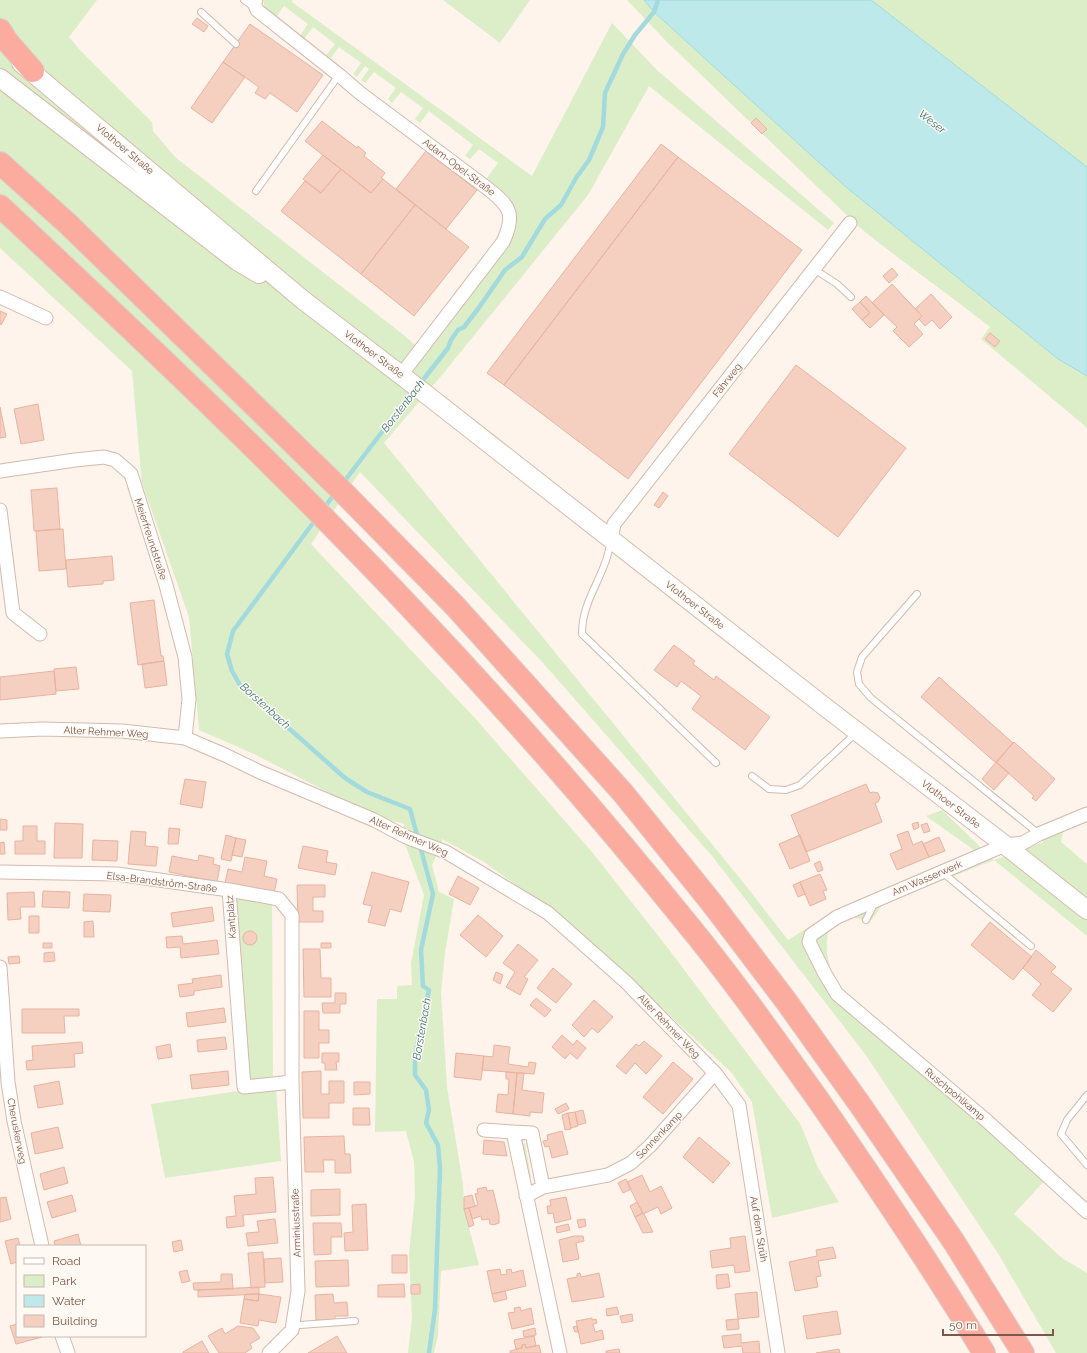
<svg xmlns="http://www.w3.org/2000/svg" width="1087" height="1353" viewBox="0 0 1087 1353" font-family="Raleway,sans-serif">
	<rect width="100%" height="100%" fill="#fef4eb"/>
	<path fill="#dbeec7" d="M0,0H97L69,37L80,50L152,122L153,131L175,157L405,336L423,352L510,243L516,220L508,196L487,178L498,163L479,149L470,159L465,156L473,145L429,111L420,123L415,119L423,108L401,92L392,103L388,99L396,88L374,72L365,83L361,80L369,69L365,66L357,77L353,74L361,63L339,47L331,58L326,55L335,44L313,27L304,39L300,36L308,24L284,6L274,20C267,14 263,10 264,0H293L292,2L532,176L612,23L657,70L834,223L828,230L649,86L588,195L442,375L384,443L747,887L788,940L841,907L974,850L926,816L942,810L994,860L1044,842L1028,830L1087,806V822L1063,832L1061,842L1087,864V936L994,860L883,904L870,922L850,916L828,932C824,957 830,969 841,991L1047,1178L1014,1214L1062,1258L1087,1273V1353H1056L999,1255L865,1054L712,856L544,664L360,472L311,544L474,717L592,852L667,947L801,1125L818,1168L839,1202L772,1218L752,1102L731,1072L631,980L552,911L484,862L442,839V844L432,865L439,892L454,899L445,953L441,992L447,1087L463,1184L464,1209L479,1265L441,1271L438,1336L434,1353H408L412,1318L409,1254L415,1196L414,1162L406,1131L375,1132L377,999H397V986L412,985L411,963L424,895L403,839L404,824L374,816L254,754L199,730L189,617L142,483L132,371L0,248Z
		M443,0H530L500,43Z
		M627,0H644L654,12L846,187L1058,359L1087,376V429L1085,426L981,339L990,327C947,293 902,262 859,227L666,41Z
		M871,0H1087V167Z
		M229,890L272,898L273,1084L244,1087Z
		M276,1087L281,1161L165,1178L151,1104L245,1090Z
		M525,1143L531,1177L525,1178L519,1145Z"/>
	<path fill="#bde9ea" stroke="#a2dadd" d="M644,0H871L1087,167V376L1058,359L846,187L654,12Z"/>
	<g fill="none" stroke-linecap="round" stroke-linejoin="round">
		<path stroke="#a2dadd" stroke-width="4.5" d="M419,385L448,348L451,340L458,330L464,327L478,309L505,270L522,257L545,219L561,205L576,178L589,160L603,127L605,93L623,54L635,35L654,12L658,0
			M343,483L414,390
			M324,508L335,493
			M316,519L233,631L227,654L232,671L240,685L345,778L367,792L410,809L433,894L421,950L423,986L429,990L415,1055V1075L426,1090L429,1110L426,1123L438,1145L440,1169L435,1309L429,1353"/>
	</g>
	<path fill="#f5cfc0" stroke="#e9b39f" d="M197,18L208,26L204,32L192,24Z
		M250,24L323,75L297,112L270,93L265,99L255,93L259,87L223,62Z
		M223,62L245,77L212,123L191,108Z
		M756,118L767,129L762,134L751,123Z
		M322,121L357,148L358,146L366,153L364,156L385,173L381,178L383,179L371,193L305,141Z
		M661,144L678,157L504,385L487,373Z
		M426,151L477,190L446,229L396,189Z
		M323,155L341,169L321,193L303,179Z
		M678,157L802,250L628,479L504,385Z
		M341,169L371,193L383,179L415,205L361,274L281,211L305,181L321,193Z
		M415,205L469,247L414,316L361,274Z
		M892,268L898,275L889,283L883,276Z
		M892,284L922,316L914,324L923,334L909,347L893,331L897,327L872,303Z
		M931,294L952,317L940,329L932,320L925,326L919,319L922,316L915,309Z
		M866,296L884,315L870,328L862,320L870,313L860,302Z
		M860,302L870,313L862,320L852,309Z
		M0,311L7,314L1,325L0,324Z
		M990,333L1000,341L995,347L985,339Z
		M796,365L906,448L838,537L729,454Z
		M38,404L44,440L21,444L14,409Z
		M0,407L6,437L0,438Z
		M57,488L60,529L34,531L31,490Z
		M663,492L668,496L659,508L654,505Z
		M63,529L66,569L39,571L36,531Z
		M112,556L114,580L103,581V584L68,587L66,560Z
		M154,600L161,656H163L164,661L138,665L130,603Z
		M674,645L695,661L693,664L714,680L716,676L770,717L745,750L692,709L701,696L681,681L677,687L654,670Z
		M164,661L167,685L145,688L142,664Z
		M76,667L79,689L56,691L54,669Z
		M54,671L56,694L0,700V677Z
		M939,677L1013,743L996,763L921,697Z
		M1014,742L1055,779L1036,801L1032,798L1034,796L996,762Z
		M996,762L1009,773L994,790L982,779Z
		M185,779L206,782L202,808L180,804Z
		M866,784L870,793L873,792L878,793L880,798L878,802L875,803L882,822L806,852L791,815Z
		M0,819L7,820V830H0Z
		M918,822L919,827L914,830L912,824Z
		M55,823L83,824L82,858H54Z
		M927,823L930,831L924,833L921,825Z
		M23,826H37V841H45V854H15V841H23Z
		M169,828L180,829L178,844H168Z
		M131,831L146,832L145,846L158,847L156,866L128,864Z
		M908,831L913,845L922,841L929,857L897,870L890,854L902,849L897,835Z
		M226,835L236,838L231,861L221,859Z
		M800,835L810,861L790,869L779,844Z
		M939,837L945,851L929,857L923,844Z
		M236,838L246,840L242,857L232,855Z
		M93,840L118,841L117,861L92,860Z
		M4,842L5,854H0V843Z
		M303,846L328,851L326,862L337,864L335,875L298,868Z
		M199,855L214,858L213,864L220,866L217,882L169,872L172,856L198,861Z
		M245,857L267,861L264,876L277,879L274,893L225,883L228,869L242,872Z
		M820,861L823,870L818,872L814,864Z
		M372,872L409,882L401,912L390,909L385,926L368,922L372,906L363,904Z
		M820,874L827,890L823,891L826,899L810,906L800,882Z
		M458,876L479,888L470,905L449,894Z
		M800,882L805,894L798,897L793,885Z
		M297,885H325V897H313V911H323V922H298Z
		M43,891L70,892L69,908L42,907Z
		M34,892L35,907H20L21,919L8,920L7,893Z
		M84,894L111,895L110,912L83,911Z
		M212,907L214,921L173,927L171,913Z
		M478,915L503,936L486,957L460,935Z
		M29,916H39V933H29Z
		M93,921L94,937H84V922Z
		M990,922L1032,957L1013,980L971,945Z
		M243 938a7 7 0 1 1 14 0a7 7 0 1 1-14 0Z
		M182,936L183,944L217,940L219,954L181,958L180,947L167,948L166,937Z
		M43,943H52V948H43Z
		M321,943H331V948H321Z
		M518,944L538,960L524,977L528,979L520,995L506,987L515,972L503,963Z
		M303,949H320L321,978H331V997H304Z
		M1036,950L1056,967L1051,972L1072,989L1053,1012L1032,995L1041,984L1023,968Z
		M54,952L55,961L44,962V953Z
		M19,956L20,963L9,964L8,957Z
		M553,968L572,984L556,1003L537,988Z
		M496,972L503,975L500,984L493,980Z
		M221,975L222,987L194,991V995L180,997L178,985L193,983L192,979Z
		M335,993H346V1004H340V1013H323L322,1003H335Z
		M536,998L551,1010L545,1017L530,1005Z
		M594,1000L613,1017L598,1033L592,1028L584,1037L572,1025Z
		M224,1008L226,1022L188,1027L186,1013Z
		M22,1009H79V1016H64L65,1033H22Z
		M304,1011H319V1030H329V1043H319V1058H304Z
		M562,1035L573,1045L577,1040L586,1048L577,1059L570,1053L565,1059L552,1047Z
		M225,1037L227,1049L198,1052L197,1040Z
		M644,1041L662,1056L646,1074L635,1063L626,1074L616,1066L636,1044L639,1046Z
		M82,1042L83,1053L74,1054L75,1067L27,1070L26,1061L33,1060L32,1046Z
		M170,1044L172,1057L158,1059L156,1047Z
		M494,1045L510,1047L508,1064L528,1067L529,1062L536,1063L534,1074L482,1070L484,1056L493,1057Z
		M322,1053H339V1062H336L337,1070H325V1063H322Z
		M456,1053L484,1056L481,1080L454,1077Z
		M673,1062L693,1079L663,1114L643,1097Z
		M228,1071L229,1085L192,1089L190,1075Z
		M321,1071V1094H329V1081H344V1103H329V1118H303L302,1072Z
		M506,1072L517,1073L513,1114L496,1112L498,1094L508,1095L509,1079H506Z
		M517,1073H524L522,1090L544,1093L542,1113L530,1112V1116L513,1114Z
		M59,1081L63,1104L38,1108L34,1086Z
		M354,1082H370V1094L354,1095Z
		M566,1103L569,1109L558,1114L555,1109Z
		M353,1108H369L370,1125H353Z
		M583,1110L586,1123L578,1125L575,1112Z
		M575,1112L578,1126L571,1128L568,1113Z
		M568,1113L571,1129L565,1130L562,1115Z
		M58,1127L63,1148L35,1154L31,1133Z
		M562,1131L568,1154L552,1158L549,1146L545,1147L543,1141L548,1140L547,1135Z
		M344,1136L345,1154H350L351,1173H335V1160H323L324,1172H305L304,1137Z
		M699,1137L730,1163L713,1183L683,1157Z
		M484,1140L504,1142L507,1156L483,1154Z
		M64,1167L68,1183L44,1190L40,1174Z
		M642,1175L650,1192L661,1186L672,1208L661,1214L658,1207L643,1214L627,1182Z
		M273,1177L276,1212L243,1215L244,1226L227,1228L226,1217L236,1216L234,1196L256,1194L255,1178Z
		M626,1179L631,1189L623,1193L618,1183Z
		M486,1187L487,1191L493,1190L499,1215V1223L493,1225L490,1224L489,1219L482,1220L481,1216L472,1219L469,1208L478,1205L475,1194L478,1193L477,1189Z
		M340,1189V1215L311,1216V1190Z
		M72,1195L76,1211L52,1218L47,1202Z
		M472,1195L475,1206L464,1209V1197Z
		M6,1197L11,1219L0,1222V1198Z
		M566,1197L571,1219L555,1223L553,1213L548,1214L547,1206H551L550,1200Z
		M637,1202L643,1213L635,1217L630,1206Z
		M366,1204L368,1250L345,1251L344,1233L353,1232L352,1205Z
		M469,1208L474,1225L469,1227L464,1209Z
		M643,1213L644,1214L653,1232L643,1233L635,1217Z
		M275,1219L278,1243L248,1246L246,1233L259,1232L257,1221Z
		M585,1219L586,1226L579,1228L577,1220Z
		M313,1223H341L342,1237H331V1254L314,1255Z
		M568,1224L570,1230L557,1233L556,1227Z
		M78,1234L81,1246H55L54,1241Z
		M574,1236H583L584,1241L576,1243L579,1259L563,1262L559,1240Z
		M745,1236L750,1271L735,1273L734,1265L712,1268L710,1251L731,1248L730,1238Z
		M18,1238L20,1246H17V1262L11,1264L5,1241Z
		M181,1240L183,1250L174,1252L172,1242Z
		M833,1247L836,1258L818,1261L821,1276L816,1277L818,1287L795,1291L789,1262L817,1256L816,1250Z
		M263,1252L265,1287L251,1288L248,1253Z
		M392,1255H407V1273H392Z
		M281,1258L283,1282L265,1283L264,1259Z
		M348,1260L349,1286L316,1287L315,1261Z
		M500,1269L501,1275L507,1274L506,1270L511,1269L512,1273L523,1270L526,1286L492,1294L487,1271Z
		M187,1270L190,1281L182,1283L179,1272Z
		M580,1273L581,1277L599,1273L604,1297L572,1302L567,1279L577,1277V1274Z
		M221,1274H232L233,1289L194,1290L193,1283L221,1282Z
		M728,1274L730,1287L717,1289L716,1275Z
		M404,1284L405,1297H378V1285Z
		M420,1284V1294H411V1285Z
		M259,1287V1294L198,1297V1290Z
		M505,1291L507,1299L494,1302L492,1294Z
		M757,1292L759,1317L738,1319L735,1294Z
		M245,1294H259L258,1301L244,1299Z
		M259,1294L281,1297L276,1323L259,1320L258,1326L240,1323L244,1299L258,1301Z
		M333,1294L334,1303L347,1302L348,1316H335V1320H316L315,1295Z
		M520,1307L521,1311L531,1308L534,1324L512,1329L508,1313L515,1312L514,1308Z
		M617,1307L619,1314L607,1316L606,1309Z
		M837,1311L841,1334L807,1339L803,1316Z
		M632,1314L633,1321L622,1323L620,1316Z
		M592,1318V1320L596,1319L597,1323L593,1324L595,1332L602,1330L604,1339L581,1344L576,1321Z
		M738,1319L739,1329L727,1330L726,1320Z
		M17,1324V1336L42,1337L16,1344L10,1326Z
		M238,1326L253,1328L260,1338L250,1344L252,1348L245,1353H219L208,1336L222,1328L225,1334Z
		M577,1326L578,1332H575L573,1327Z
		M535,1328L536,1335L524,1337L523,1331Z
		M741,1334V1343L759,1341L760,1353H743L742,1346L724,1348L722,1336Z
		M337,1336L347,1353H308Z
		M534,1336L536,1346L526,1348L525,1344L522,1345V1348L516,1349L514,1340Z
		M202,1341L209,1353H183V1352Z
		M525,1344L526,1348L539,1345L541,1353H510V1351L522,1348V1345Z
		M619,1349L620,1353H606V1351Z
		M839,1349L840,1353H816Z"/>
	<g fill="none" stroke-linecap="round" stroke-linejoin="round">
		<g stroke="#d2baae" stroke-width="8">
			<path id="lane" d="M244,0L254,7
				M201,12L236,44
				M256,191L339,75
				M814,269L837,284L851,297
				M611,541C609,549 608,556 605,563C596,588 582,606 582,634L716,763
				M917,594L862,657L857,672L859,684L871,698L1039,834
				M752,776L769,789L786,790L800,785L856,733
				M942,872L1031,946
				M866,920L875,902
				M1087,1095L1067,1120L1061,1134L1087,1165
				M293,1324L300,1325L355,1321"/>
		</g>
		<g stroke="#d2baae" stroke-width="15">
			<path id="street" d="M256,0L254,3L257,10L339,75L360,93L487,188C510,206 516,214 503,242L401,375
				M0,297L46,318
				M0,471L75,460L104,457L115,460L131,474L166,585L185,657L189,699L185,738
				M0,510L13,613L40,634
				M611,540L614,524L850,223
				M0,731L43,729L122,731L185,738L225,755L260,772L374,820L406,837L446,852L548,913L626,982L715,1073L739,1105L778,1353
				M1087,814L1039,834L1023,843L1005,845L837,917L811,935L809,942L825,974L837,994L987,1121L1087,1212
				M0,872L117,874L229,890
				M0,967L8,1082L14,1121L42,1246
				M484,1130L513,1132
				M543,1187L532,1133L513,1132L560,1353
				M526,1196L543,1187L608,1175L631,1163L650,1146L715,1073
				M62,1336L68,1353
				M269,1353L292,1330L298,1291L292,1082V915L279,899L229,890L244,1087L292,1082"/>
		</g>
		<g stroke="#d8bcae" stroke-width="20">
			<path id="secondary" d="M21,63L303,300L427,395L825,707L1005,845L1087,910
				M0,78L237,261L259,274"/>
		</g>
		<g stroke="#dad0cd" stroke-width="24">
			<path id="highway" d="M0,30L7,41L33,71
				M0,163L68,224L342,491L455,606L623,793L711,902L786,1001L861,1106L954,1242L1023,1353
				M0,206C139,336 278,467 409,606C505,707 597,812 685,921C732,978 774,1038 817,1098C875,1182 932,1266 984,1353"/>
		</g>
		<use href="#lane" stroke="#fff" stroke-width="6"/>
		<use href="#street" stroke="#fff" stroke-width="13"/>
		<use href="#secondary" stroke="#fff" stroke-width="18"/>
		<use href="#highway" stroke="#fbac9e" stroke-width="22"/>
	</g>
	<g text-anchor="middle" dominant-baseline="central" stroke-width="3" stroke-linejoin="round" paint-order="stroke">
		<g font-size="10" fill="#7c574b" stroke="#fff9f3">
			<text transform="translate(125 149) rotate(40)">Vlothoer Straße</text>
			<text transform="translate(459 167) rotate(37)">Adam-Opel-Straße</text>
			<text transform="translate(374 354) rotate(37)">Vlothoer Straße</text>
			<text transform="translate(727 380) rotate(-52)">Fährweg</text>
			<text transform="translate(151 539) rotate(72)">Meierfreundstraße</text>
			<text transform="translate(695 605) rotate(38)">Vlothoer Straße</text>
			<text transform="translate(106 732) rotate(3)">Alter Rehmer Weg</text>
			<text transform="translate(951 804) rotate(38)">Vlothoer Straße</text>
			<text transform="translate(409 836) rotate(24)">Alter Rehmer Weg</text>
			<text transform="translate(927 878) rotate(-23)">Am Wasserwerk</text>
			<text transform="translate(162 882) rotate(7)">Elsa-Brandström-Straße</text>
			<text transform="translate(231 917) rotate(-94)">Kantplatz</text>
			<text transform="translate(669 1026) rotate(46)">Alter Rehmer Weg</text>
			<text transform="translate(955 1094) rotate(40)">Ruschpohlkamp</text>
			<text transform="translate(17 1131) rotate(79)">Cheruskerweg</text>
			<text transform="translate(659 1135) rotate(-46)">Sonnenkamp</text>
			<text transform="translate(296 1223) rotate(-92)">Arminiusstraße</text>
			<text transform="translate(759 1229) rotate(81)">Auf dem Strüh</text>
		</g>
		<g font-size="11" font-style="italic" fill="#3a767a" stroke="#fff9f3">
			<text transform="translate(932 122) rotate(38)">Weser</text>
			<text transform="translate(403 406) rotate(-52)">Borstenbach</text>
			<text transform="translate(265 706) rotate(42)">Borstenbach</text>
			<text transform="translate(422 1029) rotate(-80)">Borstenbach</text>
		</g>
	</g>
	<rect x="16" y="1245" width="130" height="92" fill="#fff9f3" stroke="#cbb8b0"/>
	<rect x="24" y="1258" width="20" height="6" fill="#ffffff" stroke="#cbb8b0"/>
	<text x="52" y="1265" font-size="12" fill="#7c574b">Road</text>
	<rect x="24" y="1275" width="20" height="12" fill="#dbeec7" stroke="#cbb8b0"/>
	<text x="52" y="1285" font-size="12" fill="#7c574b">Park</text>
	<rect x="24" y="1295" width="20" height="12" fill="#bde9ea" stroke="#cbb8b0"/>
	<text x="52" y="1305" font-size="12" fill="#7c574b">Water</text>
	<rect x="24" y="1315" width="20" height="12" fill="#f5cfc0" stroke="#cbb8b0"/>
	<text x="52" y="1325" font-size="12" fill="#7c574b">Building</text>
	<path d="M943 1329v6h110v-6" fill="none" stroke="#7c574b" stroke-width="2"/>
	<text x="949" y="1329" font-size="12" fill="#7c574b" stroke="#fff9f3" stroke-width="3" paint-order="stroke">50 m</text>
</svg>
